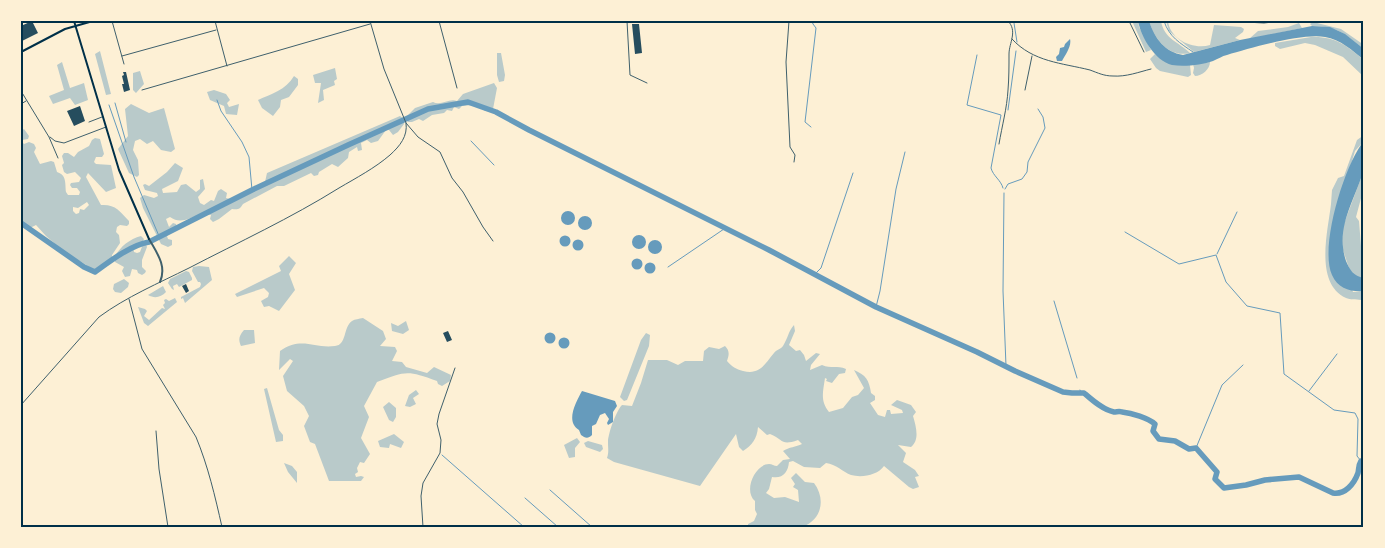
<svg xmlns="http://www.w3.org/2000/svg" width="1385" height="548" viewBox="0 0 1385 548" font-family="Commissioner,sans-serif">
	<rect width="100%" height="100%" fill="#fdf0d5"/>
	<path fill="#b9caca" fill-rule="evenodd" d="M1132,21H1138L1139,27L1151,50L1146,52Z
		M1149,21H1161C1164,39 1179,42 1190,53C1169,58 1155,40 1149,21Z
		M1166,21H1168C1170,40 1194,50 1210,45L1214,25L1241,27L1244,29L1243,32L1235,38L1240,40L1194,52L1169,31Z
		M1313,22L1341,29L1364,45V49C1343,33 1339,27 1312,26L1310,24Z
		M1299,23L1302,28L1249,39L1258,31L1288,27Z
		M1311,37C1335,36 1346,45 1364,60V79L1363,76L1343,57L1315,45L1305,43L1280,49L1275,46V43Z
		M100,51L111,94L106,95L95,54Z
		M497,53H501L505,75L504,81L499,82L497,75Z
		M1155,54C1166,64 1175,65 1190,65L1191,75L1188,77L1160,71L1156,68L1150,59Z
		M62,62L70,88L84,83L88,100L75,105L70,98L53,104L49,96L64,90L57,65Z
		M1210,62C1210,69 1202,76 1195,76L1193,73L1194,68L1193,64Z
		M335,68L337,79L334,81L335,85L323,90L324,100L318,103L321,83H315L313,75Z
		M140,71L144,84L136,93L133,90V73Z
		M294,76L298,79V85L289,97L281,100L280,107L273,116L262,108L258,100C271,94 286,90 294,76Z
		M494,83L497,88L493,109L491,111H485L480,106L474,105L462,106L459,109L454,107L452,111L447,110L444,113L432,115L423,121L419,119L412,122H408L406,117L415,108L433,102C441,106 449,98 457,101L463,94Z
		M214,90L226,94L230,100L227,103L229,107L239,104L237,115L226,114L224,106L210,100L207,92Z
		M131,104L149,113L164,108L175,149L171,152L161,150L153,141L147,144L140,139L135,141L133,150L138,160L139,175L137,177L129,173L118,149L128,136L125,109Z
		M400,116L403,118L404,124L398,132L393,135L389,130H386L378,141L371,143L367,140L361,143L362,150L358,151L357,147L349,152L348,158L338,167L332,164L319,172L318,175L314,176L311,173L284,186H277L243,204C240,209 238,210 232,209L219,219L213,222L210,219L211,215L203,213C192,217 181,225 170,217L166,219L169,227L173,223L176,224L177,228L167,236L168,239L172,240V245L168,247L161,244L143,208L140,198L144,195L154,198L158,196L157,193L145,190L143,185L145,184L149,186L167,172L175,163L183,168L178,181L162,189L163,193L177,192L181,185L186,184L196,192L200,189V180L203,179L205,189L198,197L200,203L204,205L211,200L214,201L218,191L221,189L227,193L226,198L230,199L265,182L267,173Z
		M24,129L29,136L28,139L22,140V142L24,144L29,142L34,144L36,148L34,152L40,164L51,161L54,162L57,172C67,175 65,184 66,192L68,195H79L80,192L77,188H72L70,185L71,183L79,182L81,178L75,172L67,174L64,172L62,165L64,163L62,156L64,153H68L74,157L78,152L89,146L92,140L95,138L100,139L104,154L102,157H96L94,162L96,164L111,165L116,188L106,192L88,173L86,177L101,205C115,204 120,211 129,221V224L127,226L120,225L117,227L116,232L119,235L120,243L112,255V259L94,270L80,261H75L46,236L36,225L30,228L23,222L21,131ZM87,202L89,205L84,210L80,209L79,213L76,214L73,211V207L78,208Z
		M1364,135V141L1355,151L1331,230L1353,292L1364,291V297L1361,300C1356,299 1350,300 1346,298C1314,283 1328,231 1331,204L1332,190L1338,178L1344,176L1357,140Z
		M1364,170V187L1356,217L1359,221L1361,246L1364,251V278L1357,277L1350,271L1343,250L1342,229Z
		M141,236L144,239L143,241L133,247L134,252L137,253L140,252L143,244H146L147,247L142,260V267L146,271L145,273L142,275L138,273L137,270L132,269L130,276L125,277L122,271L124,267L115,262L114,258C119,248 129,239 141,236Z
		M289,256L296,263L289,274L295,290L279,311L269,306L264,307L261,301L268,297L269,293L264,288L237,297L235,294L281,271L279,266Z
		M199,266L209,267L212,280L185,303L183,298L181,299V297L200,287L201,284L200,282H198L192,271L193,267Z
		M186,271L189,272L192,278V280L179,287L177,284L173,286L174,290L172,289L168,283L170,279Z
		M124,279L129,283L128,287L121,293L115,292L113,289L114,284Z
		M163,286L166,292C161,297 155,299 148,295Z
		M175,298L177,302L148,326L144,323L138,307L145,309L147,311L144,316L149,320L162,308L165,309L163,305L165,303L164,300L166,299L169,301Z
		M363,318L383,331L386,339L380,346L395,347L397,351L392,361L402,362L406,367L427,373L434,367L451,375L450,381L442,386L438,384L437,381C407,370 406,371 377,382L364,406L369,417L361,438L370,454L364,463L360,462L357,468L358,472L355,474L356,477L361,476L364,477L361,481H329L315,444L310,442L304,426L309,416L304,406L287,391L283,376L293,361L290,359L279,370L280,351C302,336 314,349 335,346C347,345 343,327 352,321C355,319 359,319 363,318Z
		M406,321L409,330L403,334L392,331L391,323L398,326Z
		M794,325L795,331L789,345L796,351L800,350L804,355L806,361L816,353L820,354L811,365L810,370L822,365C831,369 837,365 846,369L845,373L839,374L832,383L826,381L827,379L825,378C823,392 820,401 829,412L843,408L852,397L858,395L864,388L854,370C866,375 869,380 871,393L875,396V400L870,403L878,415L885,417L887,410H890L891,414L903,413L902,410L891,405L897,400L911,405L916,412L913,416C916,426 920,440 911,447L898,445L906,453L903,462L915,470L919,476L915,477L919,487L913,489L909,487L884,466C878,475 862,478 851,475C843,472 836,464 826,463L820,468L804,467L793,461L789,462C788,472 783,479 772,477L769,489L766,493L774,498L785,497L799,502L798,490L793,487L795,484L791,478L796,473L805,482L814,483C826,499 822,520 802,527C798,528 791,527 786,527C774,527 761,527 748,527V524L754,521L757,514L755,510V501C743,491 755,464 769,464C772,464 774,466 777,466L783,460L790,459L783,451C789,447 796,447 802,444L798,440C781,446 784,440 770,434L767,435L758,427C757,439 752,445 743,451L739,447L736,434L700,486L614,462L607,458C609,452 608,449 608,442C608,434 616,411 622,405L632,406L641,383L648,360H667L678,365L685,361H703L704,351L709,347L719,349L725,346C730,351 729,355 727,361C732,367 736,369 743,371C760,375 764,365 774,353C776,350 781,349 783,346C788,338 788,332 794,325Z
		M244,330H254L255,343L241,346C238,339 239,336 244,330Z
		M646,333L650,335L649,346L627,400L624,401L620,397L641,340Z
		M267,388L279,430L283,435V441L276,442L264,389Z
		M416,390L419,394L413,398L416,404L410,407L405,406L409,395Z
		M389,402L396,408V417L393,422L389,420L383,407Z
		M394,434L404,442L401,448L390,444L389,448L380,447L378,441Z
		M577,438L580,442L575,448V457L569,458L564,445Z
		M588,441L602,445L603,449L600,452L586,447L584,443Z
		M284,463L292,466L297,472V483L288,472Z"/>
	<path fill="#669bbc" d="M1138,21H1149C1155,39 1165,52 1183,55L1240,40L1312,26L1330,27L1345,34L1364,49V60C1353,51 1340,39 1325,37C1302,33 1251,48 1227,55C1222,56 1218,59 1213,61C1202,65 1184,67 1172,65C1155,61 1141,37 1138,21Z
		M1070,39C1072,46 1065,55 1062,61H1057L1056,57L1059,54L1060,48L1064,47L1065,44Z
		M1364,141C1364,151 1366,163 1363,172C1354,202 1335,228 1346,261C1350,270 1353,276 1364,278V291C1351,292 1338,289 1332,275C1319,247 1345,163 1364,141Z
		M561 218a7 7 0 1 1 14 0a7 7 0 1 1-14 0Z
		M578 223a7 7 0 1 1 14 0a7 7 0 1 1-14 0Z
		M632 242a7 7 0 1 1 14 0a7 7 0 1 1-14 0Z
		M559.5 241a5.5 5.5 0 1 1 11 0a5.5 5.5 0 1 1-11 0Z
		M572.5 245a5.5 5.5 0 1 1 11 0a5.5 5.5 0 1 1-11 0Z
		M648 247a7 7 0 1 1 14 0a7 7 0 1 1-14 0Z
		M631.5 264a5.5 5.5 0 1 1 11 0a5.5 5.5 0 1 1-11 0Z
		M644.5 268a5.5 5.5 0 1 1 11 0a5.5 5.5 0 1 1-11 0Z
		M544.5 338a5.5 5.5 0 1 1 11 0a5.5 5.5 0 1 1-11 0Z
		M558.5 343a5.5 5.5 0 1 1 11 0a5.5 5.5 0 1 1-11 0Z
		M582,391L615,401L617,406L613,412V422L608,425L607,423L609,419L605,413L600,415L596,424L592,426V435C588,439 585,438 581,435L579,430C565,422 576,402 582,391Z"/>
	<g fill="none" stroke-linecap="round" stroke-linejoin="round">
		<path stroke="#669bbc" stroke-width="1" d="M1164,21C1169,37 1180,43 1193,52
			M1014,23L1017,42
			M977,55L967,105L1001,115L991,168C993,176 1001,180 1003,188
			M217,100L221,111L242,142L249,157L252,190
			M115,103L126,142
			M109,105L134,177L159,236
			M1008,110L1016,51
			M811,127L805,122L816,28L813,24L812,21
			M471,141L494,165
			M1005,189L1008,184L1022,179L1027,172L1028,162L1045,128L1043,117L1038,109
			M1004,193L1003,291L1006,366
			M1125,232L1179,264L1216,255L1226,282L1247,306L1280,313L1284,374L1334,410L1355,413L1358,419L1357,456L1361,461
			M1217,254L1237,212
			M668,267L724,229
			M815,274L821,268L853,173
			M1054,301L1077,378
			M876,307L880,291L896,189L905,152
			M1080,390L1081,393
			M1309,391L1337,354
			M1196,448L1222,385L1243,365
			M442,455L524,527
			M550,490L592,527
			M525,498L558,527"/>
		<path stroke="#669bbc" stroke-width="5.5" d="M21,223L84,267L95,272C110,261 131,245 149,242L252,190L348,145L428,109L468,102L496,112L529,130L769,250L876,307L977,352L1015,371L1063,392L1072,393H1084C1092,400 1103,410 1114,412C1117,412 1119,411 1122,412C1132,413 1148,418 1155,424L1153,431L1159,439L1175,441L1189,449L1196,448L1217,472L1215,479L1224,488L1246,485L1265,480L1299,477L1333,493C1345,495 1354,484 1358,473C1359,469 1358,466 1361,461H1364"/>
	</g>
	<path fill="#264d5e" d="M32,21L38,33L22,41L21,26Z
		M632,24H639L642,53L635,54Z
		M123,72H126L130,90L124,92L122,84H124L122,76L124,75Z
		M80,106L85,121L74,126L67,111Z
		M186,284L189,291L186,293L182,286Z
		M448,331L452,340L447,342L443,333Z"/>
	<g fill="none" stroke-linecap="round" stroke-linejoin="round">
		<path stroke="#3f606c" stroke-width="1" d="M112,21L124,64
			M215,21L227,66
			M370,21L384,69L406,123L418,137L440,152L452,178L463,192L483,227L493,241
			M439,21L457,88
			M627,21L630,75L647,83
			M789,21L786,62L790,147L795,155L794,162
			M1129,21L1144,52
			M1226,21L1264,23L1281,21
			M1012,39C1033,62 1062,63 1090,70C1098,73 1104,76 1113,76C1126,77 1139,72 1151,69
			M122,56L216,30
			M142,90L370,24
			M1025,90L1032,56
			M21,91L49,137L58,158
			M21,104L26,101
			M89,122L102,117
			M50,137L55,141L64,143L106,127
			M999,144C1002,126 1007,108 1008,90C1009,78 1009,66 1009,54C1009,43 1018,31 1008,21
			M129,299L142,349L196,437C208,466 215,496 222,527
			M21,405L99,317C126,297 159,283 189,268C239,242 291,218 339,188C356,178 375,168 390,155C400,146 408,136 406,123
			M156,431L159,469L168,527
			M423,527L421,496L423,483L440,453L441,440L437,424L439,414L455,368"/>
		<path stroke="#3f606c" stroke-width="2" d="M149,239C157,253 167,266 160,282"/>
		<path stroke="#003049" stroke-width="2" d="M74,21L119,170L149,239
			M21,52L65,29L93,21"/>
	</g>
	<rect width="1385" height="548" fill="none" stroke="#fdf0d5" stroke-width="45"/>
	<rect x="22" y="22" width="1340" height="504" fill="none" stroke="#003049" stroke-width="2"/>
</svg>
